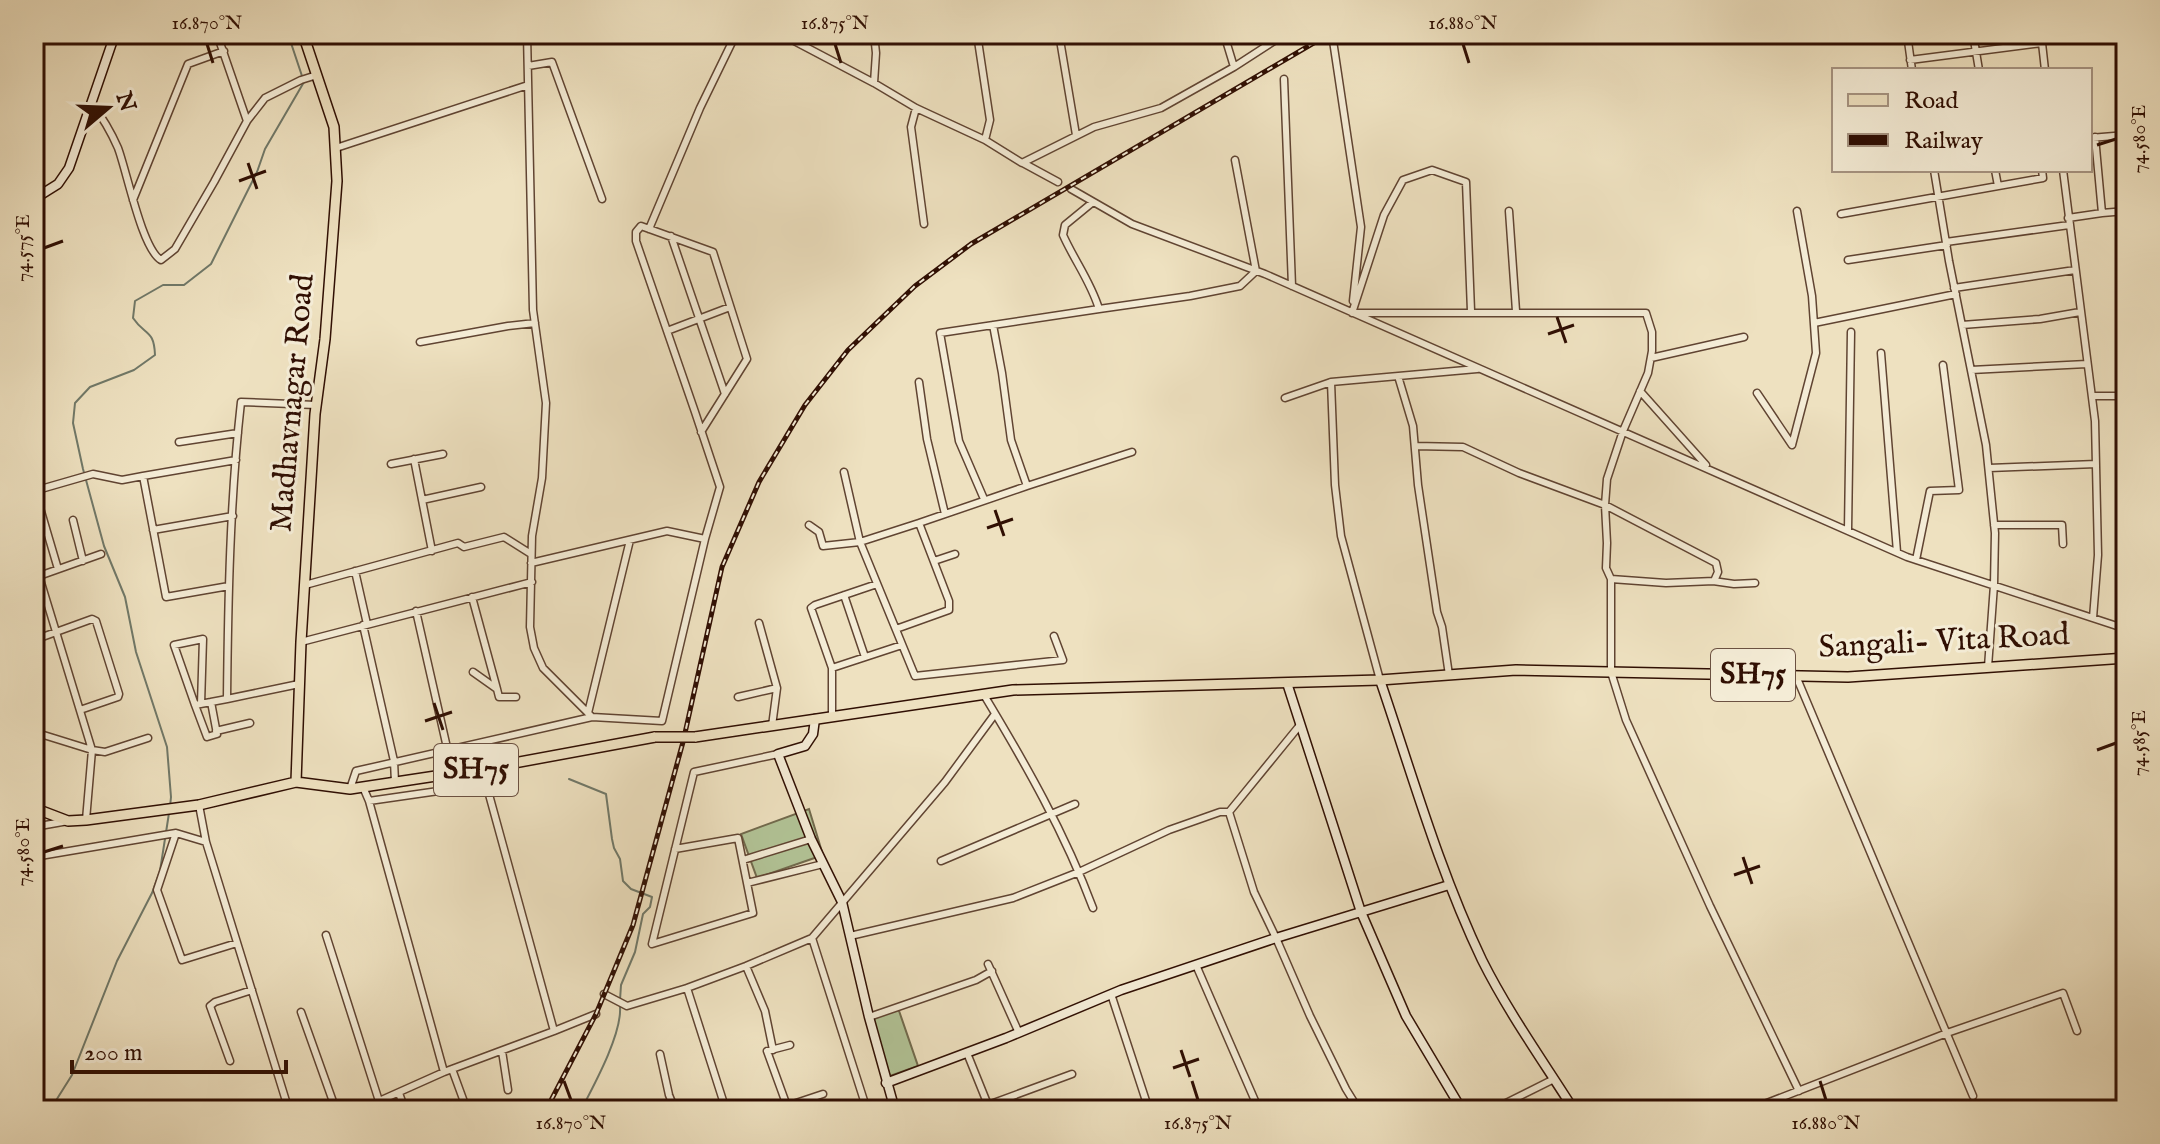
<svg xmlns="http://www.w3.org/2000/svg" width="2160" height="1144" viewBox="0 0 2160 1144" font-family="'IM FELL English',serif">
	<rect width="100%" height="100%" fill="#eee1c0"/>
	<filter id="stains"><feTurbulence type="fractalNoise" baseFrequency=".0025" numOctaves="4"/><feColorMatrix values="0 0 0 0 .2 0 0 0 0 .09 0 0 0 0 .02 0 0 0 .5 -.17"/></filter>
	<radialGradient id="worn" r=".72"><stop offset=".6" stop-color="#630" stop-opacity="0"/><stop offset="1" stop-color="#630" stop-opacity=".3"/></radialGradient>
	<path fill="#b2c497" stroke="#716a4d" stroke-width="2" d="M809,809L823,855L757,878L741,834Z
		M897,1005L918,1066L890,1076L870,1015Z"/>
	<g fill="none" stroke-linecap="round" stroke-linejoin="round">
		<path stroke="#707868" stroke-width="2" d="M288,34L302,76
			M569,779L606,794L612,839L614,848L620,859L623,881L631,889L652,897L650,907L643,914L635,952L621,985L620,1000
			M170,807L171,797L167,747L136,652L125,597L104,546L83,469L73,423L75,403L90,387L134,370L155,355C154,329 145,336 133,318L135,301L163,285H184L211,264L257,172L265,149L304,82
			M50,1110L72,1075L117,961L152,893L160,871L169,813
			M581,1110C594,1085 622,1034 620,1007"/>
		<g stroke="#604432" stroke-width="9">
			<path id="street" d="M217,34L247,121
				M527,34L533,310L546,403L542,478L532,536L530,627L534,648L543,668L592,717
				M781,34L874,83L916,108L985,140L1022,163L1094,127L1161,108L1234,67L1285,34
				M977,34L990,120L985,140
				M1059,34L1076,135
				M1224,34L1234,67
				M1332,34L1361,227L1353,301
				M1907,34L1912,70
				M1973,34L1979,70
				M1910,60L2042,43L2045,70
				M528,66L552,62L602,199
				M1284,79L1292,286
				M874,83L876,53L874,34
				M92,104C103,118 111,132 118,148C127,172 142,249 161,260L175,249L214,182L247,121L265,98L301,80L317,75
				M916,108L911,127L924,224
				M2095,137L2102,213L2126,211
				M2090,138L2126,135
				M336,148L528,85
				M1023,163L1058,182
				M1934,170L1949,261L1986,445L1995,533L1994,585L1988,667
				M1995,170L1998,186
				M2063,170L2095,421L2098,555L2093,618
				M1071,189L1132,224L1265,274L1907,557L2126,629
				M133,200L188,64L224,51
				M1093,202L1065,225L1063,235C1074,260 1091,282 1099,309L1190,296L1240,286L1256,271L1235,160
				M1509,211L1516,311
				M1841,214L2043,178L2042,170
				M2068,218L2102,213
				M649,229L700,108L736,34
				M671,236L725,394
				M1946,242L2069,225
				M1848,260L1947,245
				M1954,288L2075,270
				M1352,313L1384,215L1403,180L1432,170L1466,182L1471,311
				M1356,313H1646L1652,332V351L1648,373L1623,431L1607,479L1605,505L1607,543L1606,568L1611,579
				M1814,323L1956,294
				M1962,325L2040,319L2080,312
				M667,331L730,307
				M2121,333L2126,332
				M420,342L508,326L535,323
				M1881,353L1897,552
				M1651,358L1744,337
				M1971,370L2087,364
				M1398,376L1413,426L1418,485L1437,612L1442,627L1449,675
				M919,382L927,439L945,514
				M1640,391L1706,465
				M1757,393L1792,445
				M2092,396H2126
				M1285,398L1331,382
				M179,442L238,433
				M1792,445L1816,353L1812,296L1797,211
				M1415,446L1463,447L1519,473L1605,505L1716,563L1718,572L1714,581L1666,583L1611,579V672L1626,720L1710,906L1799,1091
				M414,459L432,551
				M391,464L443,454
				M1989,468L2096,464
				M844,472L860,542L919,523L949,601V610L896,629
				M1027,486L1132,452
				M34,491L93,474L122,480L143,476
				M35,491L58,569
				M984,499L959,441L940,333L1099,309
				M422,500L481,487
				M73,520L83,561
				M919,523L1027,486L1011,440L1002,373L993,325
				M809,525L819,532L823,546L860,542L915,676L1063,660L1054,636
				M1994,525H2062L2063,544
				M153,530L233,516
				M1848,530L1851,332
				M1916,560L1930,491L1959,490L1943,365
				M934,561L955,554
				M531,563L667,531L705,539
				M355,571L367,624
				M39,576L101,554
				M34,578L39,576L92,750L86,820
				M1713,581L1734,584L1755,583
				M305,585L458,543L464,547L504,537L531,554
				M229,586L166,597L143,476L236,460
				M844,595L865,657
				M472,597L497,689L473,672
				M416,611L453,774
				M759,623L777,688
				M363,625L394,761L395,782
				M34,640L92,619L96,621L119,694L118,697L80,710
				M301,642L532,582
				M832,668L902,645
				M1796,676L1973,1096
				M1380,680L1341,536L1335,485L1331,382L1477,369
				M299,684L227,699C228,600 230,500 241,402L316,405
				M497,689L499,697H516
				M984,695C1025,763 1065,833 1093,908
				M738,697L777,688L772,726
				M201,704L203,639L174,645L195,705L227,699
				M195,705L207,737L217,734L211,702
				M588,713L630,540
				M832,717V668L811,608L815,605L877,584
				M216,731L250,723
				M34,732L92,750L105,752L148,738
				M363,787L369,801L444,1072
				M350,789L356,771L592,717L662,721L705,539L720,487L695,412L636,241V232L641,226L713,252L747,359L701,432
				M369,801L487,784
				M199,805L206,842L286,1101
				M1229,812L1254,892L1276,938L1310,1016L1346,1089L1359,1110
				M34,827L68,821
				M176,833L157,890L182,960L237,943
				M675,849L738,838L753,913L652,944L694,772L778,754
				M34,857L176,833L206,842
				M743,860L811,839
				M941,861L1075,804
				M747,883L823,864
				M326,935L379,1101
				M850,936L1013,898L1079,872L1169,830L1220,812H1229L1300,725
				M812,938L867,1110
				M988,964L1019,1033
				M1196,965L1259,1110
				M746,966L765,1011L773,1050
				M687,988L746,966L812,938L945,782L995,714
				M604,994L627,1006L687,988L726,1110
				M1111,994L1149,1110
				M301,1012L336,1110
				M869,1017L976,980L992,971
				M554,1031L596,1014
				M502,1051L508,1090
				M967,1053L990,1110
				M660,1054L669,1095L675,1110
				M230,1061L210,1006L215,1002L252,990
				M452,1069L467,1110
				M399,1093L405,1110
				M988,1105L1072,1074
				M787,1106L767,1051L790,1045
				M359,1110L444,1072L554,1031L482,769
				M775,1110L823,1094
				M1492,1110L1554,1079
				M1749,1110L1947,1033L2063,993L2077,1031"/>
		</g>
		<g stroke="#300f03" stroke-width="11">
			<path id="secondary" d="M34,199L58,184L69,168L115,34
				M1380,680C1412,774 1439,870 1482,960C1508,1012 1543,1061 1574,1110
				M1287,683L1361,912L1406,1016L1462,1110
				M815,719L813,734L805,746L778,754L811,839L842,902L869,1017L895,1110
				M886,1083L1006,1038L1121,990L1276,938L1449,885"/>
		</g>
		<g stroke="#300f03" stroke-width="12">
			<path id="primary" d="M695,737L1013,690L1380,680L1516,670L1848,677L2126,658
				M296,782L301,642L315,414L325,339L337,181L334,127L303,34
				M34,808L68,821L86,820L199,805L296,782L350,789L482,769L655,737"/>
		</g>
		<use href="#street" stroke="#f4ecd6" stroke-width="6"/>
		<use href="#secondary" stroke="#f4ecd6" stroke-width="8"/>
		<use href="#primary" stroke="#eee1c0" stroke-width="9"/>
		<g stroke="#300f03" stroke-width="5">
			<path id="rail" d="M546,1110L596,1014L633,925L683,742L722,567L759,482L805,405L848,350L915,286L971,244L1329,34"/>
		</g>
		<use href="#rail" stroke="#f4ecd6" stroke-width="2" stroke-dasharray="6" stroke-linecap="butt"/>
		<g stroke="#300f03" stroke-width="12" stroke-linecap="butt">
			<path id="primary-bridge" d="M655,737H695"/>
		</g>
		<use href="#primary-bridge" stroke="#eee1c0" stroke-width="9"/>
	</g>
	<path fill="none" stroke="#300f03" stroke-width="3" d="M207,44L213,63M835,44L841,63M1463,44L1469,63M2097,145L2116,139M248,163L257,189M239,181L266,171M44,248L63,241M1557,317L1566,343M1548,334L1574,325M995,510L1004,536M987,528L1013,519M434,703L443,730M425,721L452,712M2097,750L2116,743M44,852L63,846M1743,857L1752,884M1734,875L1760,866M1181,1050L1190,1077M1173,1068L1199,1059M564,1081L571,1100M1192,1081L1198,1100M1820,1081L1826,1100"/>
	<g text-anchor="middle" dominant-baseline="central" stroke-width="6" stroke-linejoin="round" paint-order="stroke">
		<g fill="#f4ecd6" stroke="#6b5142" stroke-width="2">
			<rect x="1711" y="649" width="84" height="52" rx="6"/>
			<rect x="434" y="744" width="84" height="52" rx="6"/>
		</g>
		<g font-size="30" font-weight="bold" fill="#300f03">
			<text x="1753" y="675">SH75</text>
			<text x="476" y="770">SH75</text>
		</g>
		<g font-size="32" fill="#300f03" stroke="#f4ecd6">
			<text transform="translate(293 403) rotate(-85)">Madhavnagar Road</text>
			<text transform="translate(1944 642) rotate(-3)">Sangali- Vita Road</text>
		</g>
	</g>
	<rect width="2160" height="1144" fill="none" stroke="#eee1c0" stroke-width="88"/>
	<rect x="1832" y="68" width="260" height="104" fill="#f4ecd6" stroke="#a69482" stroke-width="2"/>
	<rect x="1848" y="94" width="40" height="12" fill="#eee1c0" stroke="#a69482" stroke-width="2"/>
	<text x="1904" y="108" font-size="24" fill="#300f03">Road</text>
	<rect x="1848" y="134" width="40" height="12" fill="#300f03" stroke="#a69482" stroke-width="2"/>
	<text x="1904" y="148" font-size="24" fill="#300f03">Railway</text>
	<g transform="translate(108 108) rotate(71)" stroke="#f4ecd6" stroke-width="6" paint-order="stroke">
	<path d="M0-6L14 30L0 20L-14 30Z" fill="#300f03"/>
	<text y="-12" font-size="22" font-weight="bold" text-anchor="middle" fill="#300f03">N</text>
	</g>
	<path d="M72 1060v12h214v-12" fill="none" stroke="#300f03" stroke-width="4"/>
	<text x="84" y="1060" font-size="24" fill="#300f03" stroke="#f4ecd6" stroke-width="6" paint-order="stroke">200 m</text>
	<rect x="44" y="44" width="2072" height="1056" fill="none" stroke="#300f03" stroke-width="3"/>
	<g font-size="20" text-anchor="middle" fill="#300f03">
		<text x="207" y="29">16.870°N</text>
		<text x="835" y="29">16.875°N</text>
		<text x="1463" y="29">16.880°N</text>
		<text transform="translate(2138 139) rotate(-90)" y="7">74.580°E</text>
		<text transform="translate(22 248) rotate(-90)" y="7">74.575°E</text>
		<text transform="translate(2138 743) rotate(-90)" y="7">74.585°E</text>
		<text transform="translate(22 852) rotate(-90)" y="7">74.580°E</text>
		<text x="571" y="1129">16.870°N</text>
		<text x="1198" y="1129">16.875°N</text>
		<text x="1826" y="1129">16.880°N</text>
	</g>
	<rect width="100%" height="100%" filter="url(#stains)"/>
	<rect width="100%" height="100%" fill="url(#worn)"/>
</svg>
